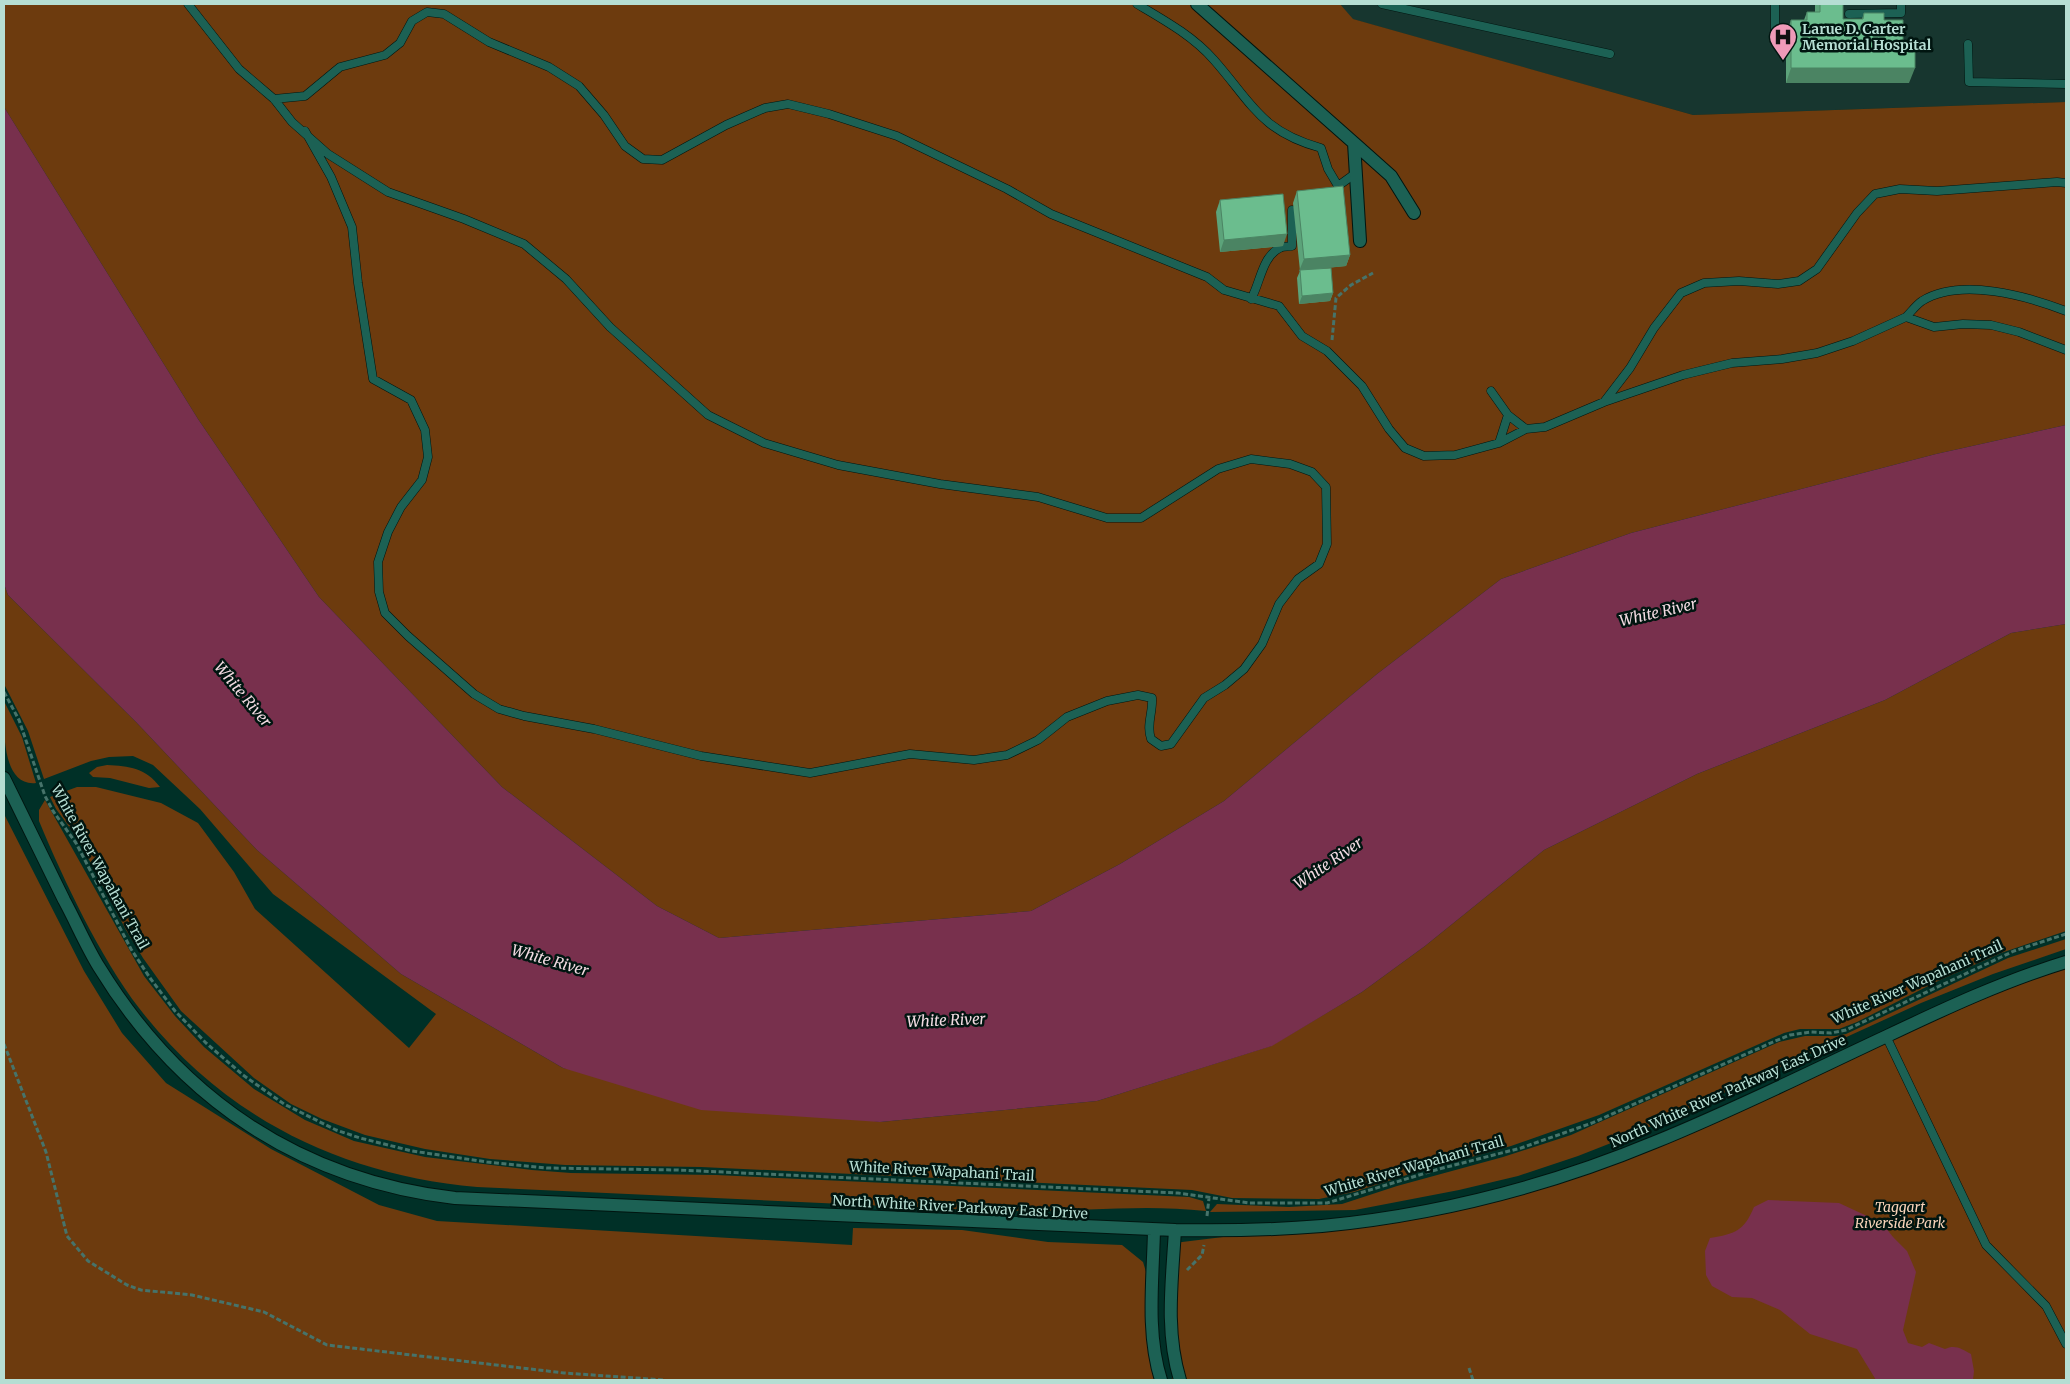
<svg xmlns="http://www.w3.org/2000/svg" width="2070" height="1384" viewBox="0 0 2070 1384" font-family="Merriweather,serif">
	<rect width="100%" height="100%" fill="#003027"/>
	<path fill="#17362f" d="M1340,4H2066V102L1693,115L1352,19Z"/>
	<path fill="#6d3b0e" d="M4,4H1340L1353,19L1693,115L2066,102V425L1936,454L1631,533L1501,579L1377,674L1224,801L1120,864L1031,911L719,938L657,906L502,787L319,597L198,419L4,107Z
		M4,584L8,595L136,722L257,850L401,974L563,1068L880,1122L1097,1101L1271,1046L1362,992L1425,946L1544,850L1697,774L1885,700L2011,633L2066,624V931L2001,953L1940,980L1857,1022L1839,1029H1800L1784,1033L1599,1115L1511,1146L1413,1173L1354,1192L1319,1199L1232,1198L1192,1190L701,1167L565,1165L490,1159L425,1149L365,1135L322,1119L291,1104L254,1078L181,1011L143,958L126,930L78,839L56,809L50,797L77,787H96L161,803L198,823L234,872L255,909L409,1048L436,1014L273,894L200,809L153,765L133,756L109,757L91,761L44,779L28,731L4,684Z
		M4,701L22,737L36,783C0,787 4,724 4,701Z
		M107,765C129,766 146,768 160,787L149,788L110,778L93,777L89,773L97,767Z
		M45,800L144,976L175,1016L204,1047L254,1089L305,1120L354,1141L425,1157L532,1170L571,1173L716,1175L1189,1197L1203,1201L1206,1211C1146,1204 1089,1211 1029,1211C1010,1211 991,1210 972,1210L477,1187C341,1175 223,1117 139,1008C100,957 64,881 39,821V810Z
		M4,814L84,971L122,1033L166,1083L271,1149L379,1205L437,1221L852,1245L853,1228L962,1230L1048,1242L1122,1245L1143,1262L1147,1275L1155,1380H4Z
		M2066,939V949L1993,974L1921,1003L1634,1134L1578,1156L1518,1176L1459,1190L1355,1210L1210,1212L1217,1204L1289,1207L1342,1204L1397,1186L1503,1157L1571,1135L1779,1042L1805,1036H1836L1846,1034L2008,958Z
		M2066,963V1380H1172L1174,1243L1296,1228L1488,1197L1655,1142Z"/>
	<path fill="#78304d" d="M4,107L198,419L319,597L502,787L657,906L719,938L1031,911L1120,864L1224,801L1377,674L1501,579L1631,533L1936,454L2066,425V624L2011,633L1885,700L1697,774L1544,850L1425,946L1362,992L1272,1046L1097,1101L880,1122L701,1110L563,1068L401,974L257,850L136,722L8,595L4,584Z
		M1768,1200L1839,1203L1882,1223L1893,1237L1907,1251L1916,1272L1903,1330L1908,1343L1922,1347L1929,1343L1945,1349C1955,1344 1962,1349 1971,1354L1974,1371L1973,1380H1876L1857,1349L1810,1334L1780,1310L1752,1298L1732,1297L1712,1286L1706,1275L1705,1251L1710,1238C1735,1234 1744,1231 1754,1207Z"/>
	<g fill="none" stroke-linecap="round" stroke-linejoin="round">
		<g stroke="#001510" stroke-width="9">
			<path id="lane" d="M188,4L239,69L274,99L292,122L328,154L388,192L464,219L524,244L566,279L610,327L708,415L764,443L838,465L940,484L1038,497L1107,518H1141L1218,469L1251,459L1290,464L1312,472L1326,487L1327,544L1319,564L1298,579L1279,604L1262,644L1244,669L1225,685L1204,698L1171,744L1161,746L1151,739C1146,725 1153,713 1152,698L1138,695L1107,701L1067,717L1038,740L1007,755L974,760L910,754L810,773L701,756L594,729L524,716L499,709L474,694L408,636L385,613L379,592L378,562L388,532L401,507L422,480L428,457L425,430L411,400L373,379L358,283L352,227L331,177L305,131
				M1137,4C1164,20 1193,36 1214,60C1252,103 1260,131 1321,148L1328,169L1338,186L1356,173
				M1382,4L1610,54
				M1849,14L1901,13V4
				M1775,39V4
				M1968,44L1969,82L2066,84
				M274,99L305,96L340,67L385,55L400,43L412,21L427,12L444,14L489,42L549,67L579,86L604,115L625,146L643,159L662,160L726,125L765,108L788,104L829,114L897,136L1007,189L1051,214L1207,277L1224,290L1279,306L1302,336L1327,351L1362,386L1389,429L1405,448L1424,456L1455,455L1499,443L1526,429L1545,427L1604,402L1683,375L1732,363L1782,359L1817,353L1853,341L1906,317L1934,327L1963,324L1991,325L2019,332L2066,350
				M1251,299C1260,284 1262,256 1280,248C1283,246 1288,247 1292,246V210
				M1906,317C1911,312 1916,305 1922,301C1961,277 2027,296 2066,311
				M1491,391L1508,415L1526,429
				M1604,402L1630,368L1654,328L1681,293L1704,283L1739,281L1778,284L1799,281L1817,269L1857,213L1875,194L1900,189L1937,191L2057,182L2066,183
				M1499,443L1508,415
				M1886,1036L1986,1245L2046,1306L2066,1344"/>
		</g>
		<g stroke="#001510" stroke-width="14">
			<path id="street" d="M1197,4L1354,143L1360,241
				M1354,143L1391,176L1414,213
				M4,778C24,819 44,859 64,900C76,922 86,946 99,967C180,1099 300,1180 455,1198L1175,1230C1224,1231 1273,1230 1322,1226C1436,1215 1549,1186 1655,1142C1734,1110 1810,1072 1887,1036C1946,1008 2004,981 2066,962
				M1154,1230C1153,1279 1146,1333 1161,1380
				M1175,1230C1172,1281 1165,1331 1180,1380"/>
		</g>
		<path stroke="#46736a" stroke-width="3" stroke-dasharray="5 2.5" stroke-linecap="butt" d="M1332,340L1336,298L1351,285L1373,273
			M4,692L19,720L45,796L53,811L76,843L131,949L150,978L175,1011L206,1043L243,1075L284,1104L336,1130L360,1138L412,1151L487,1162L547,1168L678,1170L1178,1193L1249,1203H1327L1439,1169L1521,1148L1592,1123L1773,1042L1790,1035L1811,1032L1831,1033L1846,1030L2014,951L2066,934
			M4,1044L46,1152L67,1236L88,1261L127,1285L141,1290L192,1295L264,1312L327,1345L564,1373L664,1380
			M1207,1216L1209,1198
			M1187,1270L1202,1255L1204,1245
			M1469,1368L1473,1380"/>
		<use href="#lane" stroke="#1c6154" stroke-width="8"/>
		<use href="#street" stroke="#1c6154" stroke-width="12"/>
	</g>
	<path fill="#5ca37a" d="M1815,4H1843V19H1862L1864,13L1884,20L1903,43L1909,83H1786V35L1791,20H1804L1807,12H1815Z
		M1297,191L1350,255L1346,266L1324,268L1333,293L1330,301L1299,304L1297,278L1300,271L1293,203Z
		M1220,200L1283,246L1220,252L1216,212Z"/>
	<path fill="#4b8463" d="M1791,68H1915L1909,83H1786Z
		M1287,234L1283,246L1220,252L1224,240Z
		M1350,255L1346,266L1299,271L1304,259Z
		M1333,293L1330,301L1299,304L1302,296Z"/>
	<path fill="#6bbd8e" stroke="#4b8463" d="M1820,4H1843V19H1863L1864,13H1884V20H1903V43H1915V68H1791V20H1807V12H1820Z
		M1343,186L1350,255L1304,259L1297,191Z
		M1283,194L1287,234L1224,240L1220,200Z
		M1331,268L1333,293L1302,296L1300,270Z"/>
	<defs>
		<g id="hospital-pin" transform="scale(1.4375)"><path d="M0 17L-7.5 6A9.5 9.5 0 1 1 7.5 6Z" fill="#ef9ab8" stroke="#001510"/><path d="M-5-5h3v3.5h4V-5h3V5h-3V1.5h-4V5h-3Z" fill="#111"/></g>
	</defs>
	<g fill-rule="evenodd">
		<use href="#hospital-pin" x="1783" y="37"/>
	</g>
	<g text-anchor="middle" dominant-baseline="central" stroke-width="5" stroke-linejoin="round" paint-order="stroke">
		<g font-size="14" font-weight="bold" fill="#b6ded3" stroke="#001510" text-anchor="start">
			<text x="1802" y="29">Larue D. Carter<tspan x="1802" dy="16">Memorial Hospital</tspan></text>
		</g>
		<g font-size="14" fill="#b6ded3" stroke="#001510">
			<text transform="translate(100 867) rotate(61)">White River Wapahani Trail</text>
			<text transform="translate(1917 982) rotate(-24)">White River Wapahani Trail</text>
			<text transform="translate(1728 1091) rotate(-24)">North White River Parkway East Drive</text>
			<text transform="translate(1414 1166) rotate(-16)">White River Wapahani Trail</text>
			<text transform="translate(942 1171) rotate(3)">White River Wapahani Trail</text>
			<text transform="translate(960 1207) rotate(3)">North White River Parkway East Drive</text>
		</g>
		<g font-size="14" font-style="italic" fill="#f7d2b8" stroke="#001510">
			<text x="1900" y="1207">Taggart<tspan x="1900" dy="16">Riverside Park</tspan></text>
		</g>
		<g font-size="15" font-style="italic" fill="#f2dbe2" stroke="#001510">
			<text transform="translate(1658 612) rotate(-13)">White River</text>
			<text transform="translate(243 694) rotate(50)">White River</text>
			<text transform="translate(1328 863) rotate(-34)">White River</text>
			<text transform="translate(550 960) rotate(16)">White River</text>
			<text transform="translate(946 1020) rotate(-2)">White River</text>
		</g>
	</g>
	<rect width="2070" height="1384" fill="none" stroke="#b6ded3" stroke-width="10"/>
</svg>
